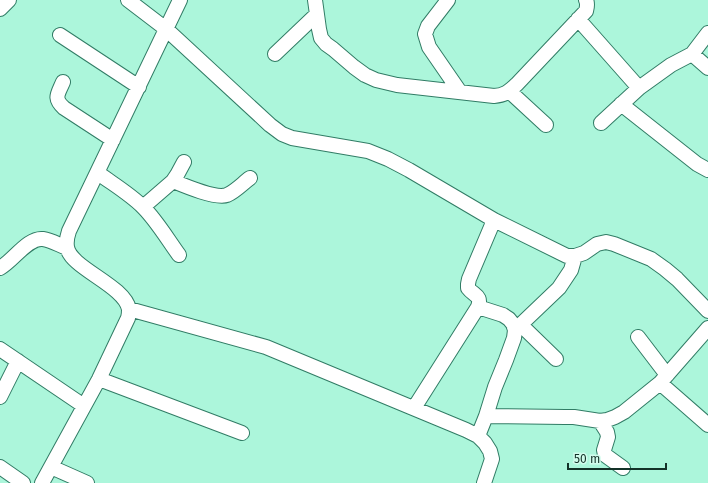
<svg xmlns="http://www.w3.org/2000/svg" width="708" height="483" viewBox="0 0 708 483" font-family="'Fira Sans',sans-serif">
	<rect width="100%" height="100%" fill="#acf6db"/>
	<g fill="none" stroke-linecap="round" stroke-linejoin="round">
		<g stroke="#317c65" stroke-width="16">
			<path id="street" d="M128,0L166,29L270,125L282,134L292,138L368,151L388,159L409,170L494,220L567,256H575L584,253L597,244L606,242L614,244L651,259L665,269L677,279L708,311
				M315,0L319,29L321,38L326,44L333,49L354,67L365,75L376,80L397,85L494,96C506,95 509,91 517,84L586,11C587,7 588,4 586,0
				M448,0L428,26L425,34L429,47L460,92
				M0,9L9,0
				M578,19L639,88L671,65L692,54L708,68
				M60,35L139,87
				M275,54L317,14
				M692,54L708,33
				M63,82C58,94 53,98 64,108L113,140
				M509,91L546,125
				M621,104L697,164L708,170
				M601,123L639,88
				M98,173C113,184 130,194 143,207C157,221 168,240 179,255
				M173,181C185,186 216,199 227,195C236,191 243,183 250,178
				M143,207L173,181L177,175L184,162
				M0,268C13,261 28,237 43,239C51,240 59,245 67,248
				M478,307L503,315L509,319L513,324L515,330L514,338L506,360L495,387L486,416L478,436
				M129,309L266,347L466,430L478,436L485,443L490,451L492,459L484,483
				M521,325L556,359
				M515,330L559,288L571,270L575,256
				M638,337L667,375
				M0,349L84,406
				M99,379L242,433
				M660,383L708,425
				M0,397L18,361
				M414,408L478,307C482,295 474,296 468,288V284L469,279L494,220
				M486,416L565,417H574L600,421L607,420L615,417L624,412L660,383L708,328
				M600,421L607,432L608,437L604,450L605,455L623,468
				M0,467L23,483
				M51,467L87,483
				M42,483L99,379L128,318C129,315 129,311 129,309C124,285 70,268 67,247C66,241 67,237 69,231L180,0"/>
		</g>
		<use href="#street" stroke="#fff" stroke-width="14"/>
	</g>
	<path d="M568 463v6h98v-6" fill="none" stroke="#133228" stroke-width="2"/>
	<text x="574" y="463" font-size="12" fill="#133228" stroke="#d1fcec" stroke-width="3" paint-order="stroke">50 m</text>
</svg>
